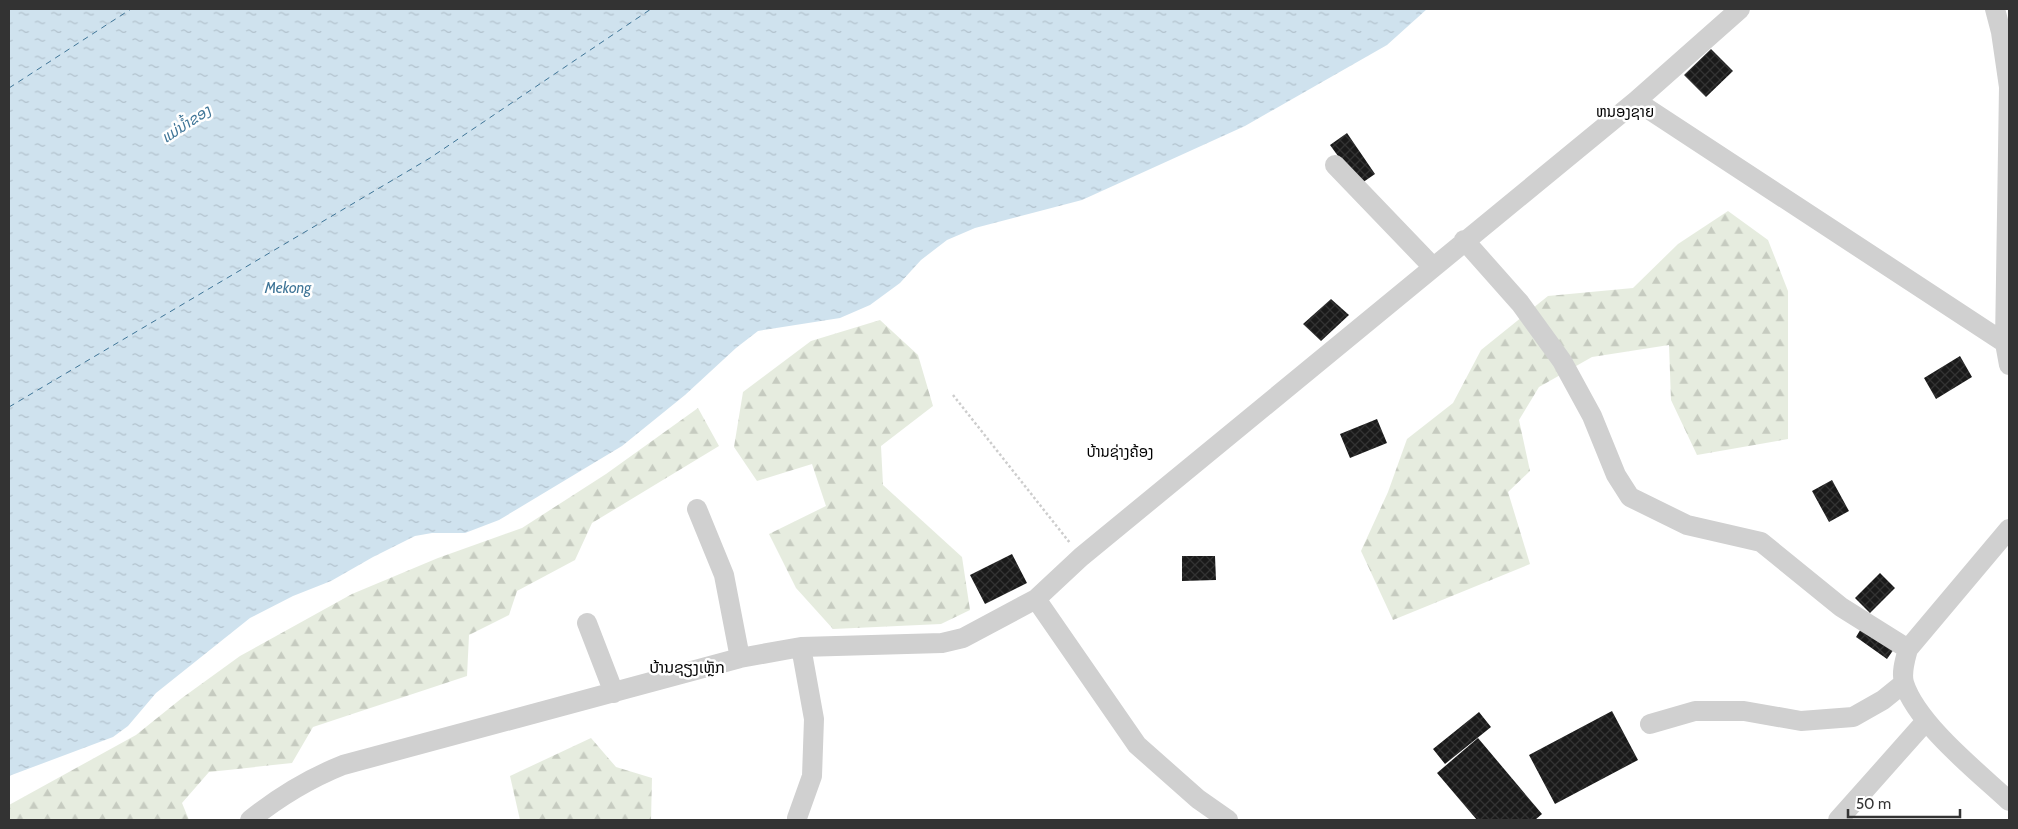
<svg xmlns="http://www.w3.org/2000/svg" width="2018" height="829" viewBox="0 0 2018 829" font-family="Cabin,'Noto Sans Lao',sans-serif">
	<defs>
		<pattern id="forest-firs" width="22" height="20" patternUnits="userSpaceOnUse" patternTransform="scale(1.25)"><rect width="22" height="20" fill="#e6ecdf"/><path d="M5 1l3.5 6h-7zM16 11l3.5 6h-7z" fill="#c6cbc0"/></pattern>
		<pattern id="water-ripples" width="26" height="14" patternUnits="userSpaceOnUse" patternTransform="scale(1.25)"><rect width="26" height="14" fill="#cfe2ee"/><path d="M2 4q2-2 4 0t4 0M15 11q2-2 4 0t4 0" fill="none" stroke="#b2c2cd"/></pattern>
		<pattern id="building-cross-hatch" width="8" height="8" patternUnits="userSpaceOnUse" patternTransform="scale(1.25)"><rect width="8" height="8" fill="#1a1a1a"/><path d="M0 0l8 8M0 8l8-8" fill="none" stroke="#333"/></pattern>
	</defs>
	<rect width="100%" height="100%" fill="#fff"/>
	<path fill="url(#forest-firs)" d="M1728,211L1768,240L1788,291V439L1697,455L1671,400L1669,345L1592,357L1539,387L1519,420L1530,471L1508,492L1530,564L1393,620L1361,551L1388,492L1407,439L1453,403L1481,350L1548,296L1633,288L1678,244Z
		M880,320L918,355L933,406L881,446L883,485L962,557L970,610L941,624L833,629L796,588L769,534L826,506L812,464L757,481L734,447L743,392L811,341Z
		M698,408L719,446L592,523L575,560L517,591L509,615L469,635L467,676L313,727L292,763L209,772L182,803L189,820H9V805L136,735L182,698L240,656L352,594L438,558L522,528L606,474Z
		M591,738L616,767L652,778L651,820H520L510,776Z"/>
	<path fill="url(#water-ripples)" d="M9,9H1427L1387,45L1245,126L1082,200L975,228L947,240L921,260L900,283L870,305L840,318L758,331L736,348L685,395L622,446L499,520L465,533H432L415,536L373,557L331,581L293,596L250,618L156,693L128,726L113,737L9,776Z"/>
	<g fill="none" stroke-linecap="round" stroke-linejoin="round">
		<path stroke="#3f7597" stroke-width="1" stroke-dasharray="6 5" stroke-linecap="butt" d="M9,88L131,9
			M9,407L430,158L651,9"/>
	</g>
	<path fill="url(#building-cross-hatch)" d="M1711,49L1733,71L1706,97L1684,75Z
		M1347,133L1375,174L1359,185L1330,145Z
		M1331,299L1349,315L1321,341L1303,324Z
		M1960,356L1972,377L1936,399L1924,378Z
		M1377,419L1387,443L1350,458L1340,434Z
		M1832,480L1849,511L1829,522L1812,491Z
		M1012,554L1027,583L985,604L970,575Z
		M1182,556H1215L1216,580L1182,581Z
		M1880,573L1895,588L1870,613L1855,598Z
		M1862,627L1894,649L1887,659L1856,637Z
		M1612,711L1638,760L1555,804L1529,755Z
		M1479,712L1491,727L1445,764L1433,749Z
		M1478,738L1542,814L1535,820H1477L1437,773Z"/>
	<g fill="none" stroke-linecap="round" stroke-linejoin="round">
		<path stroke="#cdcdcd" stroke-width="2.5" stroke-dasharray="2.5 2.5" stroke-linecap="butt" d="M953,395L1070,543"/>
		<path stroke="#d0d0d0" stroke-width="20" d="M1995,9L2001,32L2009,87L2005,343L2009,365
			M1636,101L2005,343
			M1335,165L1432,266
			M1464,240L1520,303L1562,361L1592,416L1616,475L1630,497L1687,525L1761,542L1841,607L1908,649
			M697,509L724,575L740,658
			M2009,529L1908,649C1905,660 1901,672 1904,683C1917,724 1978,772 2009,801
			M1036,599L1137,745L1198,799L1228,820
			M587,623L614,693
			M1650,724L1695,711H1744L1801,721L1853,717L1883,700L1904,683
			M797,818L812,776L814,719L801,647
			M250,820C280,796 308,779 343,765L740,658L801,647L942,643L963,638L1036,599L1081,557L1636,101L1740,9
			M1838,820L1926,721"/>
	</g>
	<g text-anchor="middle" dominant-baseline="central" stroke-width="5" stroke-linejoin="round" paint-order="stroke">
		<g font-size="15" fill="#000" stroke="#fff">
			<text x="1625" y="112">ຫນອງຊາຍ</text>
			<text x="1120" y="452">ບ້ານຊ່າງຄ້ອງ</text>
		</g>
		<g font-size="15" font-style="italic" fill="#3f7597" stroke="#fff">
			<text transform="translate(186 124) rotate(-33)">ແມ່ນ້ຳຂອງ</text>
			<text x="288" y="288">Mekong</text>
		</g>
		<g font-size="16" fill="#000" stroke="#fff">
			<text x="687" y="667">ບ້ານຊຽງເຫຼັກ</text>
		</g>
	</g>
	<rect width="2018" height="829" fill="none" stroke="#333333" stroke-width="20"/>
	<path d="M1848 809v8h112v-8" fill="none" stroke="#333333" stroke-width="2.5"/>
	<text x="1856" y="809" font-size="15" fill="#333333" stroke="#ffffff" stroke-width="4" paint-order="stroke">50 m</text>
</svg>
